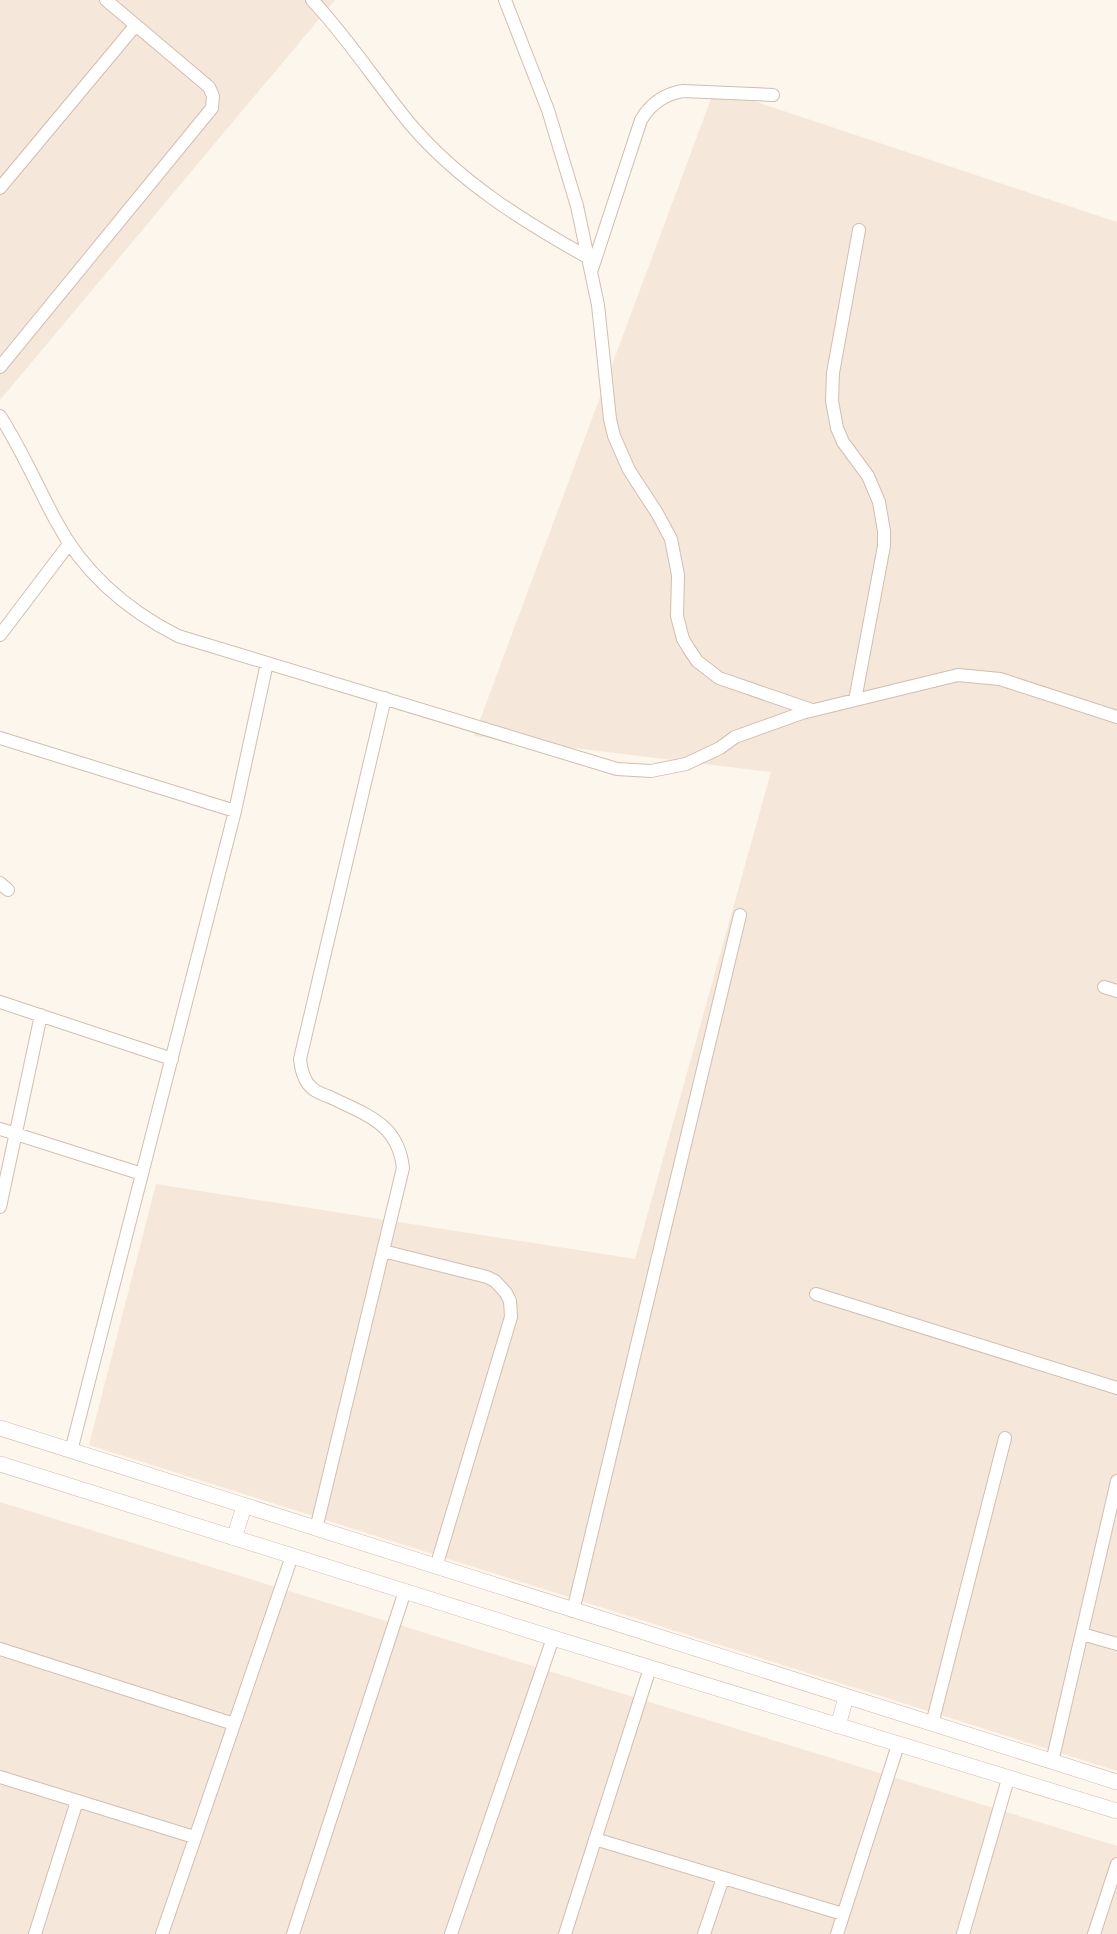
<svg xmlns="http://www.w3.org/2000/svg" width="1117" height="1934" viewBox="0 0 1117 1934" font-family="'Sofia Sans Condensed',sans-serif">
	<rect width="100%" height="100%" fill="#fdf6ec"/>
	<path fill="#f5e8da" d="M0,0H335L0,400Z
		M715,88L1117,222V1771L89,1445L156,1184L635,1259L771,772L474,736Z
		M0,1502L1117,1846V1934H0Z"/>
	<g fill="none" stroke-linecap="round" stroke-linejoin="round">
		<g stroke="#d1beb0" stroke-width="14">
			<path id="minor" d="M312,0C349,39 377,84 411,125C460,182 524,222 589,258
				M505,0L548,110L577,206L598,305L610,419L614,436L629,470L657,513L671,539L678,575L677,616L683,639L689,649L697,661L719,678L812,710
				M0,188L135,26
				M592,269L641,120C651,103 664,94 683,91L773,95
				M0,367L212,108L213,96L209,87L106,0
				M0,416C22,450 37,486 56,521C83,572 127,610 178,636L617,769L651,771L686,764L720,748L735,737L802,713L958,675L1000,679L1117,717
				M0,635L69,544
				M855,700L884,546V531L879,502L868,476L843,442L837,428L832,401L833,373L859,230
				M0,738L235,811
				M0,883L8,890
				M1104,987L1117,991
				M0,1002L172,1059
				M0,1129L142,1174
				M0,1207L41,1015
				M383,1251L487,1277L495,1281L506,1293L510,1301L511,1317L436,1567
				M816,1294L1117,1388
				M71,1451L235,811L267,663
				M316,1529L403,1168C398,1123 366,1115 330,1097C324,1095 317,1092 313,1089C304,1082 301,1069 300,1059L385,698
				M573,1611L740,915
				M1082,1634L1117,1644
				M0,1649L234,1724
				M932,1724L1005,1438
				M1052,1762L1117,1481
				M0,1777L194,1837
				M595,1839L843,1914
				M35,1934L77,1801
				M162,1934L292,1556
				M293,1934L405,1591
				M451,1934L553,1638
				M565,1934L650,1668
				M704,1934L723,1878
				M837,1934L898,1745
				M963,1934L1008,1779
				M1094,1934L1117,1864"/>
		</g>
		<g stroke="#d1beb0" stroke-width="16">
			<path id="tertiary" d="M0,1428L1117,1782
				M0,1464L553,1638L1117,1811
				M234,1538L244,1507
				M838,1726L846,1697"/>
		</g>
		<use href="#minor" stroke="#fff" stroke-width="12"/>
		<use href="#tertiary" stroke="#fff" stroke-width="15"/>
	</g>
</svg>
